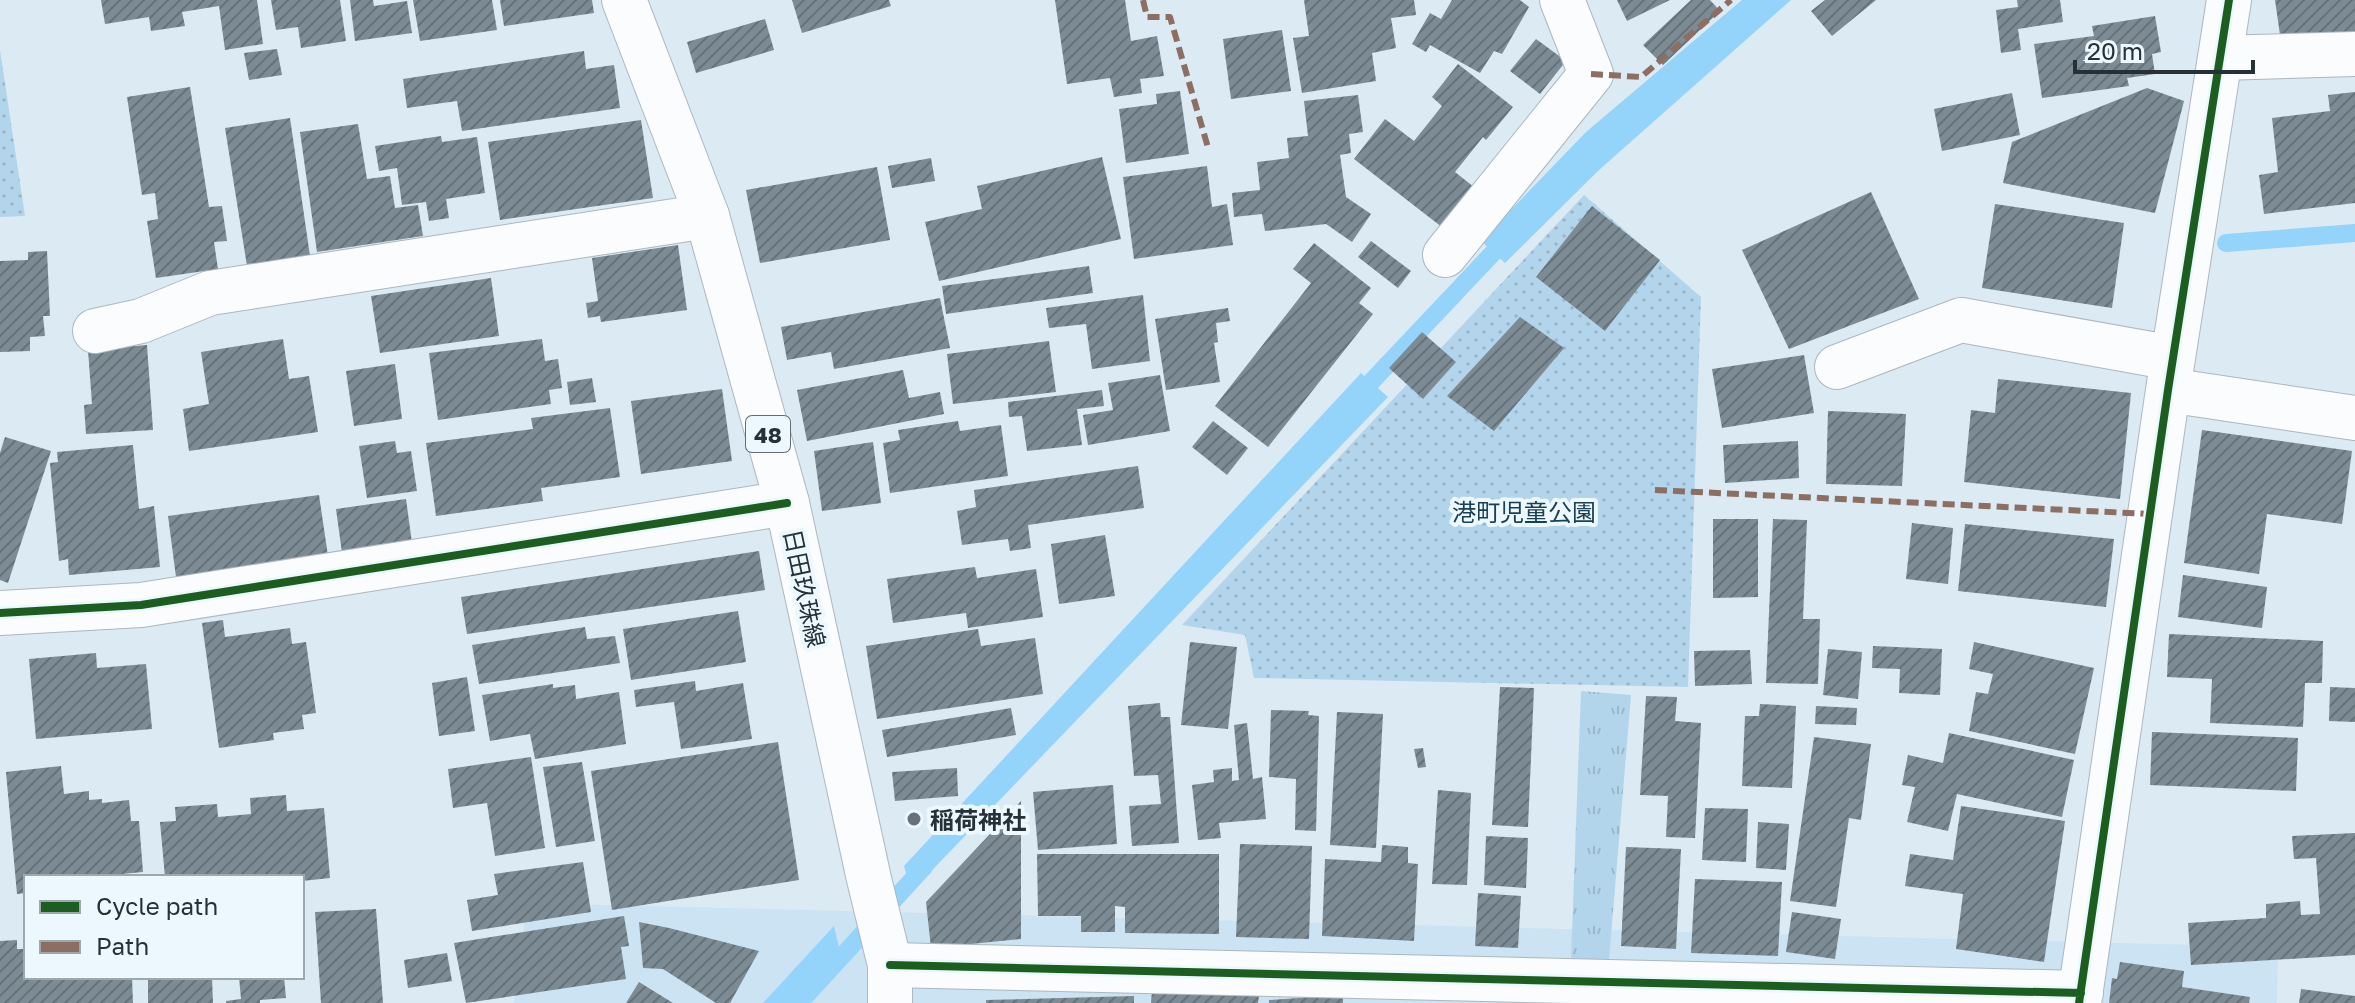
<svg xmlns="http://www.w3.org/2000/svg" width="2355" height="1003" viewBox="0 0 2355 1003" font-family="'Golos Text','Noto Sans JP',sans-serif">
	<defs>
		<pattern id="grass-tufts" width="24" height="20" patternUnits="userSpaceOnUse" patternTransform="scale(2)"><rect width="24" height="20" fill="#b3d5eb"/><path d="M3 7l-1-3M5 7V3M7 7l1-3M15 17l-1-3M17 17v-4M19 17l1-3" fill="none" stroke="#9ab7ca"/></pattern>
		<pattern id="park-dots" width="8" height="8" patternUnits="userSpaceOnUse" patternTransform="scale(2)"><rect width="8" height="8" fill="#b3d5eb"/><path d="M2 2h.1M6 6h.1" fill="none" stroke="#9ab7ca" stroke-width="1.8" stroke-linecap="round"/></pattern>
		<pattern id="building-hatch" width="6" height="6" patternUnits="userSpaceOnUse" patternTransform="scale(2)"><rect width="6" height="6" fill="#7c8b94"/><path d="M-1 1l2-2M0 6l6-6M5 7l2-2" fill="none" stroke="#65727a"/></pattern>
	</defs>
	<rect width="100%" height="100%" fill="#dceaf4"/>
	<path fill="#cbe3f3" d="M527,903L2278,947L2277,1003H514Z"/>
	<path fill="url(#grass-tufts)" d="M1581,691L1631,695L1609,960L1571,959Z"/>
	<path fill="url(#park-dots)" d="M0,50L25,216L0,217Z
		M1584,195L1701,297L1688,687L1254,678L1245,635L1182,625Z"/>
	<path fill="#95d4fa" d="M1742,0H1791L1599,170L1505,263L1481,241L1586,132Z
		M1361,373L1388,397L911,892L904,866Z
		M834,926L843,965L805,1003H763Z"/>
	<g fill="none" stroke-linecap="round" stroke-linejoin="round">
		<path stroke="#95d4fa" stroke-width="18" d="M2226,243L2355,233
			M1356,398L1509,236
			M799,1003L924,867"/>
	</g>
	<path fill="url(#building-hatch)" d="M101,0H257L263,44L225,50L219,6L182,12L185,26L151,31L149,17L105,24Z
		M271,0H340L346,41L301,48L298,27L276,30Z
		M350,0H373L374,6L407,1L412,33L355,41Z
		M413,0H492L497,30L420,41Z
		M500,0H592L594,13L504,26Z
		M792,0H889L891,6L802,33Z
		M1055,0H1125L1131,41L1157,36L1164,76L1140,79L1142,93L1114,97L1110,78L1067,84Z
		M1304,0H1414L1416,15L1391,18L1396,48L1372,53L1376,81L1302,93L1293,38L1309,36Z
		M1452,0H1520L1529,7L1502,54L1494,51L1480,73L1430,45L1426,52L1412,44L1430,13L1441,19Z
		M1617,0H1670L1627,21Z
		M1691,0H1710L1720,11L1663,65L1643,45Z
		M1825,0H1876L1832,36L1811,11Z
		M2017,0H2060L2063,22L2018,29L2021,50L2001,53L1996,10L2018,7Z
		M2275,0H2355V33L2281,42Z
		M2155,16L2161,52L2152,54L2155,74L2127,78L2129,86L2042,98L2034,44L2094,36L2092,26Z
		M765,19L774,50L696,73L687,42Z
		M1282,30L1291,91L1231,99L1223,39Z
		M1536,39L1566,61L1540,94L1510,71Z
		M277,49L282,75L249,80L244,53Z
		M584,51L586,69L614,65L620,108L462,131L457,101L407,108L403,79Z
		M1458,64L1513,107L1486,140L1483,137L1455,172L1479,191L1447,231L1354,159L1385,119L1414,141L1442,106L1432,97Z
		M190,87L209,207L222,206L227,241L214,242L218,269L156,278L147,221L158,219L155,193L142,195L127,97Z
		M2147,88L2184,101L2155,213L2003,183L2012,142Z
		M1180,91L1189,154L1126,163L1119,109L1157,104L1156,94Z
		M2355,92V203L2264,214L2259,175L2278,172L2272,118L2330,111L2328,95Z
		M2012,93L2020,135L1942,151L1934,109Z
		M1358,95L1363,132L1349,134L1351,153L1340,155L1346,197L1371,214L1352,242L1326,224L1265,231L1262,214L1234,217L1232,193L1260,190L1257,162L1289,158L1287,138L1308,136L1304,101Z
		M290,118L310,256L247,266L225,128Z
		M641,120L653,198L500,220L488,142Z
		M358,124L367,179L390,176L395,208L418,205L423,236L317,252L300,132Z
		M441,136L442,142L477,137L485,193L446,199L449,218L429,221L426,202L402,205L397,168L379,171L375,146Z
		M1102,157L1121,239L939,281L925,222L982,209L977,186Z
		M931,158L935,181L892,188L888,166Z
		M1207,166L1212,207L1227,204L1233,245L1134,259L1123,177Z
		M877,167L890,240L760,263L746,190Z
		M1871,192L1919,299L1789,349L1742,250Z
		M1995,204L2124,223L2112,308L1982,288Z
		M1592,206L1660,260L1605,331L1536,277Z
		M1371,241L1411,271L1398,288L1358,257Z
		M1314,243L1371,288L1359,303L1373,314L1268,447L1215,406L1311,283L1293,269Z
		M678,245L687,310L601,322L600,316L588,318L586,303L598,301L592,258Z
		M47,251L50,316H43L45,336L30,337V351L0,352V261L28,260V252Z
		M1089,266L1093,293L946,314L942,286Z
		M491,278L499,336L380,353L371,296Z
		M1143,295L1150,361L1092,369L1086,324L1049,328L1046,308Z
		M940,298L950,348L834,369L831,352L787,360L781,327Z
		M1228,308L1230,321L1216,323L1218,342L1214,343L1220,382L1166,390L1155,319Z
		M1520,317L1564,348L1494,431L1447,396Z
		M1422,332L1456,362L1423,399L1389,368Z
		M283,339L289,379L309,376L318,432L189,451L183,409L209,404L201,352Z
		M542,339L545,361L558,359L562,388L549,390L551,404L438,420L429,353Z
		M1049,341L1056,392L953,404L947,354Z
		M147,345L153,430L86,434L84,405L92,404L88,350Z
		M1804,355L1814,413L1722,428L1712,369Z
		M395,364L402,419L354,426L346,371Z
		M903,370L909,398L940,392L944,414L807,441L797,390Z
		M1160,375L1170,431L1088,445L1083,415L1113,410L1108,383Z
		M592,378L596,402L570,405L567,382Z
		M1998,379L2131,393L2120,499L1964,482L1971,410L1995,413Z
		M722,389L732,461L641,474L631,401Z
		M1102,390L1104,406L1077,409L1082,445L1027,451L1022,416L1009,417L1008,402Z
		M610,408L620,477L541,488L543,501L436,516L426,443L533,429L531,418Z
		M1828,411L1906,414L1902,486L1826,484Z
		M958,421L960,431L1001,425L1008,476L890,493L883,443L900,440L898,430Z
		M1213,421L1248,448L1227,475L1192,447Z
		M2202,430L2352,451L2342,524L2267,514L2259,574L2184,563Z
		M5,437L51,451L8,583L0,580V453Z
		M395,441L397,453L411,451L417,491L367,498L359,446Z
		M1798,441L1799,478L1725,483L1723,445Z
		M873,442L881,503L822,511L814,451Z
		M133,445L139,509L154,506L160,567L69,575L68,559L59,561L50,463L58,462L57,452Z
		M1138,466L1144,508L1028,525L1031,548L1010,551L1008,539L962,545L957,511L976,507L974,490Z
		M319,495L328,556L176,577L168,516Z
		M406,499L412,543L342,553L336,509Z
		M1713,519H1758V597L1713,598Z
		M1773,519L1807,520L1803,619H1820L1818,684L1766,683Z
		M1912,523L1953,528L1948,584L1906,579Z
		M1965,524L2114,539L2106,607L1958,591Z
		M1105,535L1115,596L1059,604L1051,544Z
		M759,551L765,590L467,634L461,597Z
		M975,567L977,578L1036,569L1043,617L968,628L966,613L893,623L887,579Z
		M2183,575L2267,587L2262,628L2178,617Z
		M738,611L746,662L631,680L623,629Z
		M223,620L225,637L290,628L292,644L306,642L316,713L302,715L304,729L273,733L274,740L219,748L202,623Z
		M585,627L587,639L615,636L620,663L479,684L472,645Z
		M978,629L981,646L1035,638L1043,694L877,719L866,646Z
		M2169,634L2323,641L2322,683H2305L2303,727L2210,723L2212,679L2167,677Z
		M1190,642L1237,647L1228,729L1181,725Z
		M1974,642L2094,668L2075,754L1969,731L1976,692L1988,694L1993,674L1969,669Z
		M1873,646L1942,649L1940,695L1899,693L1900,669L1872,668Z
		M1828,649L1862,652L1858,699L1823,695Z
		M1750,650L1752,684L1695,686L1694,651Z
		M96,653L97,668L146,664L152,729L36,739L29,659Z
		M467,677L475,731L439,736L432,683Z
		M695,681L696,691L743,683L752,739L681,749L674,702L636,707L634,690Z
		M553,684V688L575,685L576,699L619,692L626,744L535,759L530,734L490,741L482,695Z
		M1500,687L1534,688L1528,827L1492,825Z
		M2330,687L2355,688V722L2329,721Z
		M1646,696L1677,697L1675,721L1701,723L1695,838L1666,837L1668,796L1640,795Z
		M1160,703L1161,717H1170L1179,843L1132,846L1129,806L1161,804L1158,775L1134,776L1128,706Z
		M1760,704L1796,706L1792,788L1742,786L1745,716H1759Z
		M1816,706L1857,708L1856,725L1815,724Z
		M1011,708L1016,735L887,757L882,730Z
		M1271,710L1309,711L1308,715L1319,716L1316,831L1295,830L1296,779L1269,777Z
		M1337,712L1383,714L1376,848L1330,845Z
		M1247,723L1253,779L1262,777L1266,819L1219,823L1221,838L1198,840L1192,785L1214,782L1213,770L1232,768V781L1239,780L1234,725Z
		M2152,732L2298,738L2296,791L2150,785Z
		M1949,733L2074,760L2062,817L1957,794L1948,831L1907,822L1915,787L1902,785L1908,755L1943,763Z
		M1814,737L1871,744L1861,820L1849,818L1836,907L1790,901Z
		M778,742L799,880L612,910L591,771Z
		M1423,748L1426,767L1418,768L1414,749Z
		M531,757L545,848L495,856L487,803L453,808L448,769Z
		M582,762L595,841L556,847L543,767Z
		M61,766L64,794L89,791V800L102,799V803L129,800L131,821H139L143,872L91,877H26V893L17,894L6,772Z
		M957,768L958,796L895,801L892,772Z
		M1113,785L1117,844L1038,850L1033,792Z
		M1438,790L1471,793L1467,885L1432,884Z
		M286,795L287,811L324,808L330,878L302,881V877H165L160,822L176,821L175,807L217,804L218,817L251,814L250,798Z
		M1021,801V939L931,948L926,902Z
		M1961,806L2065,821L2044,962L1956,949L1963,894L1905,886L1910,854L1953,860Z
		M1705,808L1748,809L1746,862L1702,860Z
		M1758,822L1789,824L1786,870L1756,868Z
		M2355,833V955L2191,965L2188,923L2266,918V904L2300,901L2301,915L2320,914L2316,858L2294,859L2292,836Z
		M1486,836L1528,838L1526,888L1484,885Z
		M1240,844L1312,846L1309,939L1236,937Z
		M1382,845L1408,847V863L1418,864L1414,941L1322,936L1325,859L1381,862Z
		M1626,847L1681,849L1676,949L1621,946Z
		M1037,854H1219V934L1125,933V907L1115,906V932H1081V916H1038Z
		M583,862L591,912L472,931L467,900L498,895L494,874Z
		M1695,879L1782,882L1778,956L1691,953Z
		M1478,893L1521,896L1518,948L1475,946Z
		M376,909L383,1003H321L315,912Z
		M1792,912L1841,919L1835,959L1786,952Z
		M624,916L629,946L621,947L626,979L466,1003L454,943Z
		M639,922L669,928L759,951L730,1003H716L663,969L643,968Z
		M17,940V949H26V977H132L133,1003H0V941Z
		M447,953L452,981L408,988L404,960Z
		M2120,962L2184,971L2182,987L2250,997L2249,1003H2109L2112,978L2117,979Z
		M148,977H212L213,1003H148Z
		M239,977H284L286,998L260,1000V1003H226V1001L241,999Z
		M639,982L673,1003H626Z
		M2301,989L2355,996V1003H2299Z
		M1152,990L1259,996L1258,1003H1151Z
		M1343,995V1003H1269V1000Z
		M1134,996V1003H986V1000Z"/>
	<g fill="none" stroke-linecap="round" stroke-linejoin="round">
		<g stroke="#acb7bf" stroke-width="46">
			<path id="minor" d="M2221,58L2355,54
				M1445,255L1591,74L1562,0
				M95,331L141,321L210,293L707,216
				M1837,367L1961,320L2173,358
				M2168,390L2355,418
				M0,613L141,605L787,503
				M890,965L2081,993
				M2079,1003L2168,390L2229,0"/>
		</g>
		<g stroke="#acb7bf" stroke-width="46">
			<path id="major" d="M624,0L707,216L787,503L869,879L890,965V1003"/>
		</g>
		<use href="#minor" stroke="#fafcfd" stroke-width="44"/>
		<use href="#major" stroke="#fafcfd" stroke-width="44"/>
		<path stroke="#8d6e63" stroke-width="6" stroke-dasharray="12 6" stroke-linecap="butt" d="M1143,0L1147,17H1170L1209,151
			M1591,74L1641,77L1731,0
			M1655,490L2150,514"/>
		<g stroke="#ecf7fe" stroke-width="13">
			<path id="cycleway" d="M0,613L141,605L787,503
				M890,965L2081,993
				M2079,1003L2168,390L2229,0"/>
		</g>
		<use href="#cycleway" stroke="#1b5e20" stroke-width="8"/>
	</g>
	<circle fill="#667179" stroke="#ecf7fe" stroke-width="3" cx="914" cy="819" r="8"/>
	<g text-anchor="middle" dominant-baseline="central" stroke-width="8" stroke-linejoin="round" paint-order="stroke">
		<rect fill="#ecf7fe" stroke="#616c73" stroke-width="2" x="746" y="416" width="44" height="36" rx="6"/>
		<g font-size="22" font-weight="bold" fill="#263037">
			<text x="768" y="434">48</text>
		</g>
		<g font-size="24" fill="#1b4055" stroke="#ecf7fe">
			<text x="1524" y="511">港町児童公園</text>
		</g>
		<g font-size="24" fill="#263037" stroke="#ecf7fe">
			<text transform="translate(805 588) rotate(78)">日田玖珠線</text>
		</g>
		<g font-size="24" font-weight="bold" fill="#263037" stroke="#ecf7fe" text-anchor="start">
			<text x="930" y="819">稲荷神社</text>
		</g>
	</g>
	<rect x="24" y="875" width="280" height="104" fill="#ecf7fe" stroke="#9da7ae" stroke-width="2"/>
	<rect x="40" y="901" width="40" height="12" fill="#1b5e20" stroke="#9da7ae" stroke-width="2"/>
	<text x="96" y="915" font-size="24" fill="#263037">Cycle path</text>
	<rect x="40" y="941" width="40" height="12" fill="#8d6e63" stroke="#9da7ae" stroke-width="2"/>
	<text x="96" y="955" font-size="24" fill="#263037">Path</text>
	<path d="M2075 60v12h178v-12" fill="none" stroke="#263037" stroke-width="4"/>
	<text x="2087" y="60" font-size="24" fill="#263037" stroke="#ecf7fe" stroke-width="6" paint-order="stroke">20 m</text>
</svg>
